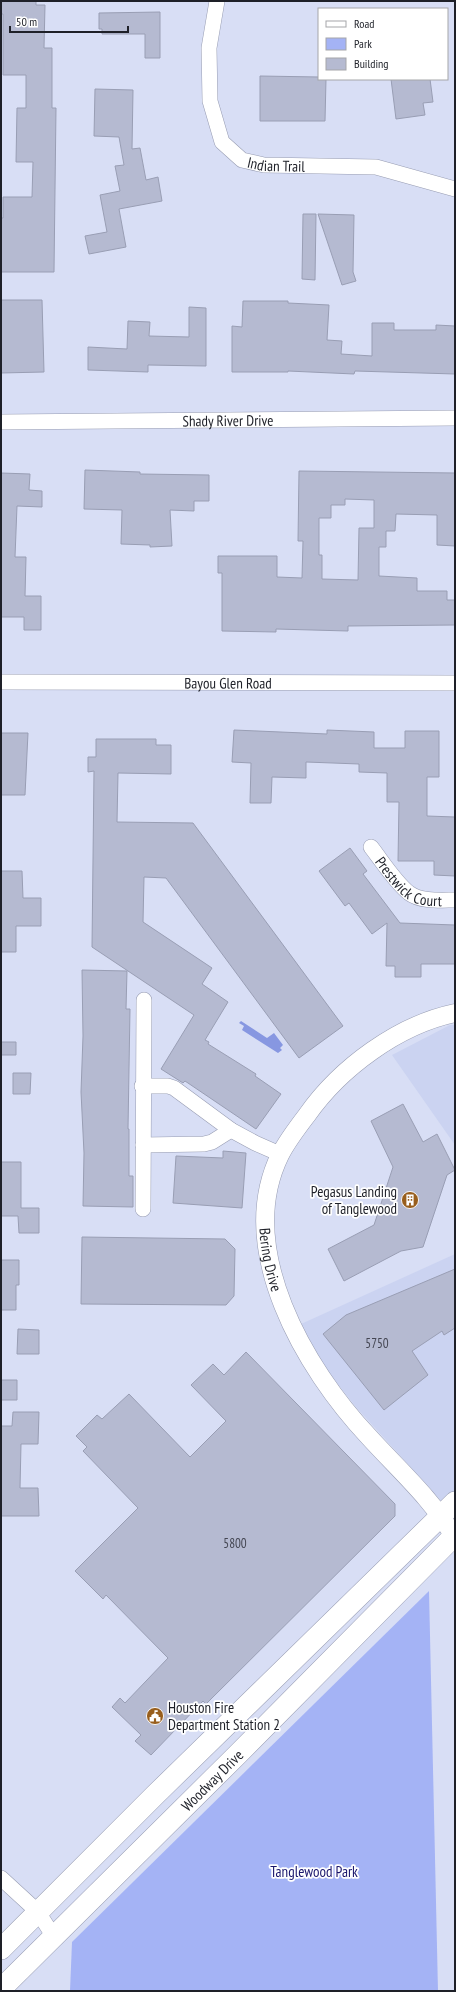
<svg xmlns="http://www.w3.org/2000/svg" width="456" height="1992" viewBox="0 0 456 1992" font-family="'PT Sans Narrow',sans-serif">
	<rect width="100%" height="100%" fill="#d8def5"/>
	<path fill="#cbd3f1" d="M450,1025H455V1145L392,1055Z
		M455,1254V1498L446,1506L356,1407L319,1360L301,1324Z"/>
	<path fill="#a4b3f5" d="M429,1591L438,1991H70L72,1942Z"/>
	<path fill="#8797e1" d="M241,1021L267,1038L274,1033L283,1045L280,1048L282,1050L278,1053L242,1030L244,1026L239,1023Z"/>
	<path fill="#b5bad1" stroke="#999eb4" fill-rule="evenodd" d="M1,1H36V5H45L44,48H52V108H56L54,272H1V218H3V197H32L33,162H16L17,108H26V75H3V14H1Z
		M160,12V58H145V34H102V29H99V13Z
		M260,76L319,77V79H326L325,121H260Z
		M391,79H430L433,102L423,103L425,115L396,119Z
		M95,89L133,90L132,149L140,148L146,180L158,177L162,201L119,209L126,247L89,254L85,236L107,232L100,195L120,191L115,166L124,165L119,137L94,136Z
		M303,214H316L315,280L302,279Z
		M318,214L354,215L353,272L356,281L342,285Z
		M1,300H42L44,372L1,373Z
		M243,301H288V303L329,305L327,340L342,341L341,354L372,356V323H394V330H436V325L455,326V374L355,371L354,374L288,371V372H232V326L242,327Z
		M189,307L206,308V366L148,365V372L88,370V347L127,349L128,321L150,322L149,336L189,337Z
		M85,470L140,472V474L209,475V501H194V511L170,510L172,546L150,547V545L121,544L122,510L84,509Z
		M299,471L455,473V546L437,545V515L396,514L395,531H386V547H379V576L417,578V591H447V600H455V625L348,626V631L276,629V632L222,631V573H218V556H277V577L302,578L303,541H298ZM345,499L374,500V528H359L358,580L322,579V555H319V518H331V505H345Z
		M1,473L30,474L29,490L42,491V507L17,506L15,557H26L25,596H41V630H24V617H1Z
		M234,730L327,734V730L374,732V748H405V731H439V777H427V816L455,817V876L434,875V861H398L399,802H387V773L359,772V764L306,762V778L272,777L271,803H250L251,763L232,762Z
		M1,733H28L25,795H1Z
		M96,739H156V745H171V774L118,773L117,822L193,823L343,1026L299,1058L166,878L144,877L143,922L212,968L202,984L228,1002L205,1040L209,1042L208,1044L256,1074L255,1076L281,1094L256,1129L185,1081L183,1083L161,1069L194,1015L92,947L94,771L88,772V757H96Z
		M350,848L367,871L363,874L400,923L455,925V964H421V977H395V966H386L387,923L372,934L349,903L345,906L319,871Z
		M1,871H22L23,898H41V926H16V952H1Z
		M82,970L127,971L126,1009H130L128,1129H129V1176H133V1207L83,1206L84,1153L81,1092L83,1036Z
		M1,1042H16V1055H1Z
		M13,1073H31L30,1094H13Z
		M403,1104L423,1142L437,1134L455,1170L447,1175L423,1247L401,1251L344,1281L328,1249L374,1225L393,1167L371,1121Z
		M223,1151L246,1153L242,1208L173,1203L176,1156L223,1158Z
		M1,1162H21V1208H39V1233H19L18,1216H1Z
		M82,1237L225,1239L235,1249L234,1296L226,1305L81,1304Z
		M1,1260H19V1285H16V1310H1Z
		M455,1269V1328L444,1335L442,1331L412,1351L428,1375L384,1410L323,1334L346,1315Z
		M18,1329L39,1330V1354H17Z
		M246,1352L395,1504V1516L206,1704L203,1701L151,1755L135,1741L141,1735L112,1707L120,1698L125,1703L168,1658L106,1595L103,1599L75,1571L138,1508L83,1451L87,1447L76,1436L97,1415L102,1419L129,1394L190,1457L226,1421L191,1385L213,1364L224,1375Z
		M1,1380H17V1400H1Z
		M13,1412H39L38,1444H21L20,1488H38L39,1516H1V1426H12Z"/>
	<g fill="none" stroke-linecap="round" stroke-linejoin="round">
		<g stroke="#979cb2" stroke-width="16">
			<g id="minor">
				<path id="s1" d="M217,1L209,48L210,101L222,142L242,160L264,165L376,167L455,189"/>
				<path id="s2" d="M1,422L455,418"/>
				<path id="s3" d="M1,682L455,683"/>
				<path id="s4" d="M371,847C382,861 395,882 409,893C421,902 441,900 455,900"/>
				<path d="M142,1086H168L174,1088L231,1130L255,1143L280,1154"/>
				<path d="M143,1145L204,1144L212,1142L231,1130"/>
				<path d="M143,1209L144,1000"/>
				<path d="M1,1878L38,1912L54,1937"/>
			</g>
		</g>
		<g stroke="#979cb2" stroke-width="19">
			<g id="tertiary">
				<path id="s5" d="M455,1013C398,1025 340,1068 307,1115C297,1128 287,1141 280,1155C234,1249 305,1369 369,1437C399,1470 432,1499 455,1538"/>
			</g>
		</g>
		<g stroke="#979cb2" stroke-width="22">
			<g id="secondary">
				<path d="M1,1949L155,1795L455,1502"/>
				<path id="s6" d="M1,1989L238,1754L455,1535"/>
			</g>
		</g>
		<use href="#minor" stroke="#fff" stroke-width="15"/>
		<use href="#tertiary" stroke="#fff" stroke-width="18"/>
		<use href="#secondary" stroke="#fff" stroke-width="21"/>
	</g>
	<defs>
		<g id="building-disc" transform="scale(0.9)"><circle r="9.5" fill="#985e1c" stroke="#fff"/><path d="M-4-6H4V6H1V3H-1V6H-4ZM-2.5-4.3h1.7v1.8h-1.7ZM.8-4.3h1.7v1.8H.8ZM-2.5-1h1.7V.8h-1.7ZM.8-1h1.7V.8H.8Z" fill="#fff"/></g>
		<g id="civic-disc" transform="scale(0.9)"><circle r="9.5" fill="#985e1c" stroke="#fff"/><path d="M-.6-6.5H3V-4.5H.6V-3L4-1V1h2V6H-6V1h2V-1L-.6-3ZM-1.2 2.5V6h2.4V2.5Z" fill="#fff"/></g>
	</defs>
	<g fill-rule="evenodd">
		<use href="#building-disc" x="410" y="1200"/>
		<use href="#civic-disc" x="155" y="1716"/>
	</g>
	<g text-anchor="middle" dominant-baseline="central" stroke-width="3.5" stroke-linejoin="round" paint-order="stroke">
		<g font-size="13" fill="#444652">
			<text x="377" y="1343">5750</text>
			<text x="235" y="1543">5800</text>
		</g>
		<g font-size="15" fill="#1e2028" stroke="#fff">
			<text stroke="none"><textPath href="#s1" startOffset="205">Indian Trail</textPath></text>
			<text stroke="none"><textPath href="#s2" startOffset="227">Shady River Drive</textPath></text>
			<text stroke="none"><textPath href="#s3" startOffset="227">Bayou Glen Road</textPath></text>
			<text stroke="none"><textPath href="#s4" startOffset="54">Prestwick Court</textPath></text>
			<text stroke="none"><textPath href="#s5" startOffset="339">Bering Drive</textPath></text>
			<text stroke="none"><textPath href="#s6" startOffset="297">Woodway Drive</textPath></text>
		</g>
		<g font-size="15" fill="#1e2028" stroke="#fff" text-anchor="end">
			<text x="397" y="1191">Pegasus Landing<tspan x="397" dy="17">of Tanglewood</tspan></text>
			<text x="168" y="1707" text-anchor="start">Houston Fire<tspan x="168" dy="17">Department Station 2</tspan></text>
		</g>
		<g font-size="15" fill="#1a166c" stroke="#fff">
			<text x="314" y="1871">Tanglewood Park</text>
		</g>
	</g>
	<rect width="456" height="1992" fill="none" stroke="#1e2028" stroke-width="4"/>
	<rect x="318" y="8" width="130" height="72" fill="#ffffff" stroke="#a5a6a9"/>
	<rect x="326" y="21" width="20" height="6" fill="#ffffff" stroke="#a5a6a9"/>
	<text x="354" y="28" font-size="12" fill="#1e2028">Road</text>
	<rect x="326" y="38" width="20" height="12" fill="#a4b3f5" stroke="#a5a6a9"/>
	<text x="354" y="48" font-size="12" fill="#1e2028">Park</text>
	<rect x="326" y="58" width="20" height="12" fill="#b5bad1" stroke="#a5a6a9"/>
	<text x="354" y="68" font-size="12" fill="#1e2028">Building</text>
	<path d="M10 26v6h118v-6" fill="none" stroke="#1e2028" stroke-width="2"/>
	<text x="16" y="26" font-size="12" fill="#1e2028" stroke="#ffffff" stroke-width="3" paint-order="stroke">50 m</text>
</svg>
